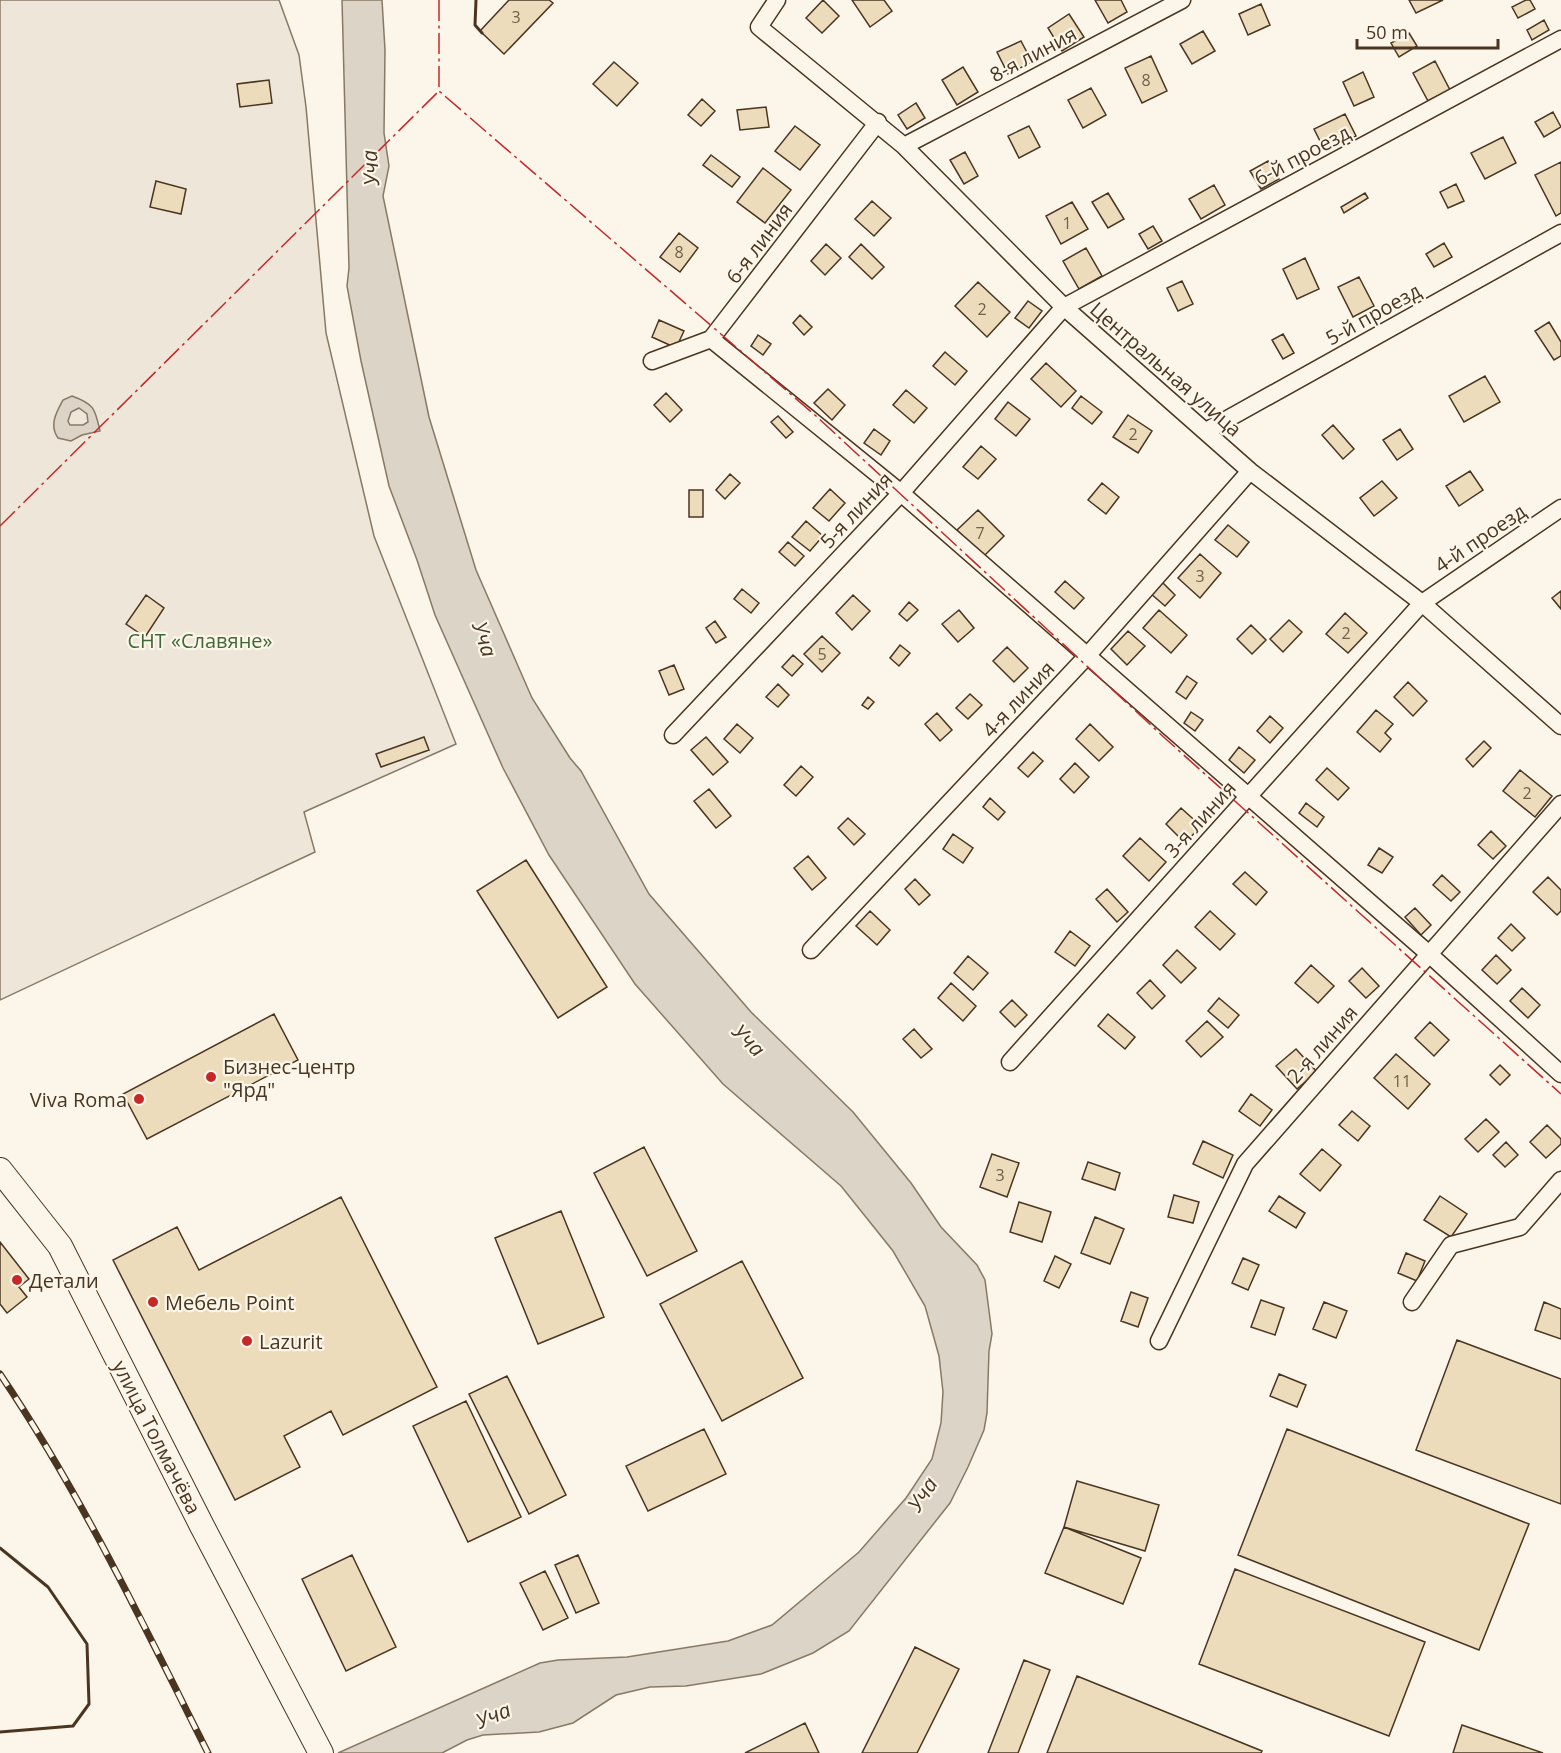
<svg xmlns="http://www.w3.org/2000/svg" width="1561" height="1753" viewBox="0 0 1561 1753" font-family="'Open Sans',sans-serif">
	<rect width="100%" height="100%" fill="#fbf6e9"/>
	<path fill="#ede6d9" stroke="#887966" stroke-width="1.5" d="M0,0H279L299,55L306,107L326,333L374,536L456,744L304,812L315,852L0,1000Z"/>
	<path fill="#dcd4c6" stroke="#887966" stroke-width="1.5" fill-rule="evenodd" d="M342,0H382L385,50L384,133L389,166L383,196L429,417L476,570L532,698L570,758L581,771L649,894L751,1012L853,1112L911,1183L941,1227L977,1265L985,1280L992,1334L989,1351L987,1413L984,1430L968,1467L950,1503L849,1631L813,1653L761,1674L686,1686L650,1687L616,1695L573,1723L539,1732L483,1735L467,1740L442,1753H338L540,1663L558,1660L627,1657L728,1641L772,1625L859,1552L906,1498L932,1459L941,1423L943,1392L939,1356L925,1306L893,1251L841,1186L723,1084L635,984L549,855L503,768L435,615L417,560L389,486L361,361L347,286L349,268Z
		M72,396C94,404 95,408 100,431L82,435L71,441L58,438C49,425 56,413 63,400ZM79,408L87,414L88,422L83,425H70L68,421L71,412Z"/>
	<path fill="#ecdcbc" stroke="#4a3520" stroke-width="1.5" d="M509,0H549L553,3L504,54L480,31Z
		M823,0L839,16L822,33L806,18Z
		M852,0H884L892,11L870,27Z
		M1095,0H1121L1127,12L1108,23Z
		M1409,0H1443L1416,13Z
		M1526,0H1530L1535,9L1518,18L1512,7Z
		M1261,4L1270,25L1248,35L1239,14Z
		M1069,14L1084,37L1062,51L1048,28Z
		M1544,20L1549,30L1532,40L1527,30Z
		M1203,31L1215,51L1192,64L1180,44Z
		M1409,33L1417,46L1399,57L1391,43Z
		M1021,41L1032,62L1008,74L997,52Z
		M1151,56L1167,91L1142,103L1125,68Z
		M1435,61L1450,90L1428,101L1413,73Z
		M614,62L638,83L617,106L593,84Z
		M963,67L978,92L957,105L942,80Z
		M1363,72L1374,97L1354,106L1343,82Z
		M269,80L272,103L240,107L237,84Z
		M1091,88L1106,115L1083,128L1068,100Z
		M702,99L715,111L701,126L688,115Z
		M916,103L925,118L907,129L898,115Z
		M766,107L769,127L740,130L737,110Z
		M1553,112L1561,127L1544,137L1535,122Z
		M1345,114L1356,136L1325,151L1314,129Z
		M795,126L820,145L800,170L775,151Z
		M1029,126L1040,147L1019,158L1008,136Z
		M1503,137L1516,163L1485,179L1471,153Z
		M965,152L978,176L964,184L950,160Z
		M711,155L740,177L732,187L703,165Z
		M1268,161L1279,179L1261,189L1250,171Z
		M1561,162V213L1556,216L1535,175Z
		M763,168L791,190L765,223L737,202Z
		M156,181L186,189L181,214L150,207Z
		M1456,184L1464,201L1448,208L1440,192Z
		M1214,185L1225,205L1201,219L1189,199Z
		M1108,193L1124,219L1108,228L1092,202Z
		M1365,193L1368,198L1344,213L1341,207Z
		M872,201L891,218L874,236L855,219Z
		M1072,202L1088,229L1061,244L1046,216Z
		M1153,226L1162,241L1148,249L1139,234Z
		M679,233L698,248L680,272L660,257Z
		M1444,243L1452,257L1434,267L1426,254Z
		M826,244L841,258L825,275L811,261Z
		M861,244L884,267L872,279L849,257Z
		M1086,248L1102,276L1079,289L1063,261Z
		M1305,258L1319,289L1297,299L1283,269Z
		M1359,277L1374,306L1353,317L1338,287Z
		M1182,281L1193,304L1178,311L1167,288Z
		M978,282L1010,312L987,337L955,306Z
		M1028,301L1042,311L1029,328L1015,318Z
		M800,315L812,327L804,335L793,323Z
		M659,320L684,331L676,348L652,337Z
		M1549,322L1561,342V356L1554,360L1535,331Z
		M1283,334L1294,353L1283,359L1272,340Z
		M758,335L771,344L763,355L751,346Z
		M945,352L967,371L955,385L933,366Z
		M1046,363L1076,391L1061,407L1031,379Z
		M1485,376L1500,402L1464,422L1449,396Z
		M828,389L845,405L832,420L814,403Z
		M906,390L927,408L914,423L893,405Z
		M666,393L682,410L670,422L654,405Z
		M1081,396L1102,412L1092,424L1072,408Z
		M1008,402L1030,419L1016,436L995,419Z
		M1128,415L1152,431L1138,453L1113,437Z
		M778,416L793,432L786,438L771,422Z
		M1333,425L1354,449L1343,459L1322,435Z
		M874,429L890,441L881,455L864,443Z
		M1400,429L1413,449L1397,460L1383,440Z
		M981,446L996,459L978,479L963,467Z
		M1470,471L1483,490L1459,506L1446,486Z
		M730,474L740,483L725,499L716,490Z
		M1382,481L1397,498L1374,516L1360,498Z
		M1102,483L1119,497L1106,514L1088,500Z
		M830,489L845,503L829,521L813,508Z
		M689,490H703V517H689Z
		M978,510L1004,536L983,557L957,530Z
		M806,521L823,536L810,551L792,537Z
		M1228,525L1249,542L1237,557L1215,540Z
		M788,542L804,556L795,566L779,552Z
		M1200,554L1221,573L1200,598L1178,578Z
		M1065,581L1084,598L1074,609L1055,592Z
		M1161,581L1175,595L1165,606L1150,593Z
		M742,589L759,603L751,613L734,599Z
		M1561,591V609L1552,598Z
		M146,595L164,608L145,637L126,624Z
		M853,595L870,611L852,630L836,613Z
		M909,602L918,610L907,621L899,614Z
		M959,610L974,628L958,642L942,624Z
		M1159,610L1187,635L1171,653L1143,628Z
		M1345,613L1367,633L1348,653L1326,634Z
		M1289,620L1302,632L1283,652L1270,639Z
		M715,621L726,637L716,643L706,628Z
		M1251,625L1266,640L1252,654L1237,639Z
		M1128,631L1145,646L1127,665L1111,649Z
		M822,636L840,653L822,672L804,654Z
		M900,645L910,653L899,666L890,658Z
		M1007,647L1028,668L1014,682L993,661Z
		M793,655L803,664L792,676L782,667Z
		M674,665L684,689L669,695L659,671Z
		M1187,676L1197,683L1186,699L1176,692Z
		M1408,682L1427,701L1413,716L1394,697Z
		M778,684L789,695L778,707L766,697Z
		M970,694L982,705L968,719L956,708Z
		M868,697L874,702L868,709L862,705Z
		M1376,710L1393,724L1385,733L1391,739L1380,752L1357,732Z
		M1191,712L1203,720L1195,731L1184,723Z
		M937,713L952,730L940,741L925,724Z
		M1270,716L1283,728L1270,743L1257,731Z
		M737,724L753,738L740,753L724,739Z
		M1090,724L1113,747L1099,761L1076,739Z
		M424,737L429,750L381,767L376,754Z
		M706,737L728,762L713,775L691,750Z
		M1484,741L1491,748L1473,767L1466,759Z
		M1239,747L1255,760L1244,773L1229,760Z
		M1033,752L1043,761L1028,777L1018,768Z
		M1075,763L1089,777L1074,793L1060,779Z
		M801,766L813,777L796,796L784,785Z
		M1327,768L1349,788L1338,800L1316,780Z
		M1520,770L1552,796L1535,817L1503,791Z
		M709,789L731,816L716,828L694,801Z
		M990,798L1005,812L998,820L983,807Z
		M1306,803L1324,817L1317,827L1299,813Z
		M1181,808L1201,826L1185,843L1166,824Z
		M848,818L865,834L854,845L838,828Z
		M1491,831L1506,846L1493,859L1478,845Z
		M953,834L973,848L963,863L943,849Z
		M1140,838L1166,862L1149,881L1123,856Z
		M1379,848L1393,857L1382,873L1368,865Z
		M808,856L826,878L812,890L794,868Z
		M526,860L607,987L558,1018L477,891Z
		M1245,872L1267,892L1256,905L1233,884Z
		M1442,875L1460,892L1451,901L1433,885Z
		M1548,877L1561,890V911L1557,915L1533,892Z
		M915,879L930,895L919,905L905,889Z
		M1107,889L1128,912L1117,922L1096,899Z
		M1415,908L1431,925L1421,935L1405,917Z
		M870,911L890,930L877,945L856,926Z
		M1210,911L1235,934L1220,950L1195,927Z
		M1511,924L1525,938L1512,951L1498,938Z
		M1070,931L1090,946L1075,966L1055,952Z
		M1177,950L1196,968L1181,983L1163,965Z
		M1496,955L1511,970L1497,984L1482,970Z
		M968,956L988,973L973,990L954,973Z
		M1311,965L1334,986L1318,1003L1295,983Z
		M1362,968L1379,986L1366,998L1349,981Z
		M1150,980L1165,996L1152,1009L1137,993Z
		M951,983L976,1006L963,1021L938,998Z
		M1522,988L1540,1005L1528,1018L1510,1001Z
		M1219,998L1239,1015L1228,1028L1208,1011Z
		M1012,1000L1027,1015L1015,1027L1000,1012Z
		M274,1014L298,1060L147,1139L123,1094Z
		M1108,1014L1135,1037L1125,1049L1098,1026Z
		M1207,1021L1223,1037L1201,1057L1186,1041Z
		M1430,1022L1449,1040L1434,1056L1415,1038Z
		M914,1029L932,1049L921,1058L903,1039Z
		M1296,1049L1317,1072L1297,1089L1276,1066Z
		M1396,1054L1430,1084L1408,1109L1374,1078Z
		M1500,1065L1510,1075L1500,1085L1490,1075Z
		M1251,1094L1272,1110L1260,1126L1239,1111Z
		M1352,1111L1370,1126L1358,1141L1339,1125Z
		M1486,1119L1499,1132L1478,1152L1465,1139Z
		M1547,1125L1561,1139V1144L1546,1158L1530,1142Z
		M1203,1141L1233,1155L1223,1178L1193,1164Z
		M1506,1142L1518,1155L1505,1167L1493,1155Z
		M644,1147L697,1251L647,1276L594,1173Z
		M1322,1149L1341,1165L1320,1191L1300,1174Z
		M992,1154L1019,1163L1007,1197L980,1187Z
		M1088,1162L1120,1173L1115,1190L1082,1179Z
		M1174,1195L1199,1202L1193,1223L1168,1217Z
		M1279,1196L1305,1213L1296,1228L1269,1211Z
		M1440,1196L1467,1214L1451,1237L1424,1220Z
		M341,1197L437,1387L343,1435L331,1411L284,1436L300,1467L235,1500L113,1260L177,1227L199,1270Z
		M1019,1202L1051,1212L1042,1242L1010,1232Z
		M561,1211L604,1317L538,1344L495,1238Z
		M1095,1217L1124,1229L1110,1264L1081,1253Z
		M0,1242L29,1279L19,1287L27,1297L7,1313L0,1304Z
		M1406,1253L1425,1261L1417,1281L1398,1273Z
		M1055,1256L1071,1264L1059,1288L1044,1281Z
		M1243,1258L1259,1265L1248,1290L1232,1283Z
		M742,1261L803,1378L722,1421L660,1304Z
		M1131,1292L1148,1298L1138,1327L1121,1321Z
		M1261,1300L1284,1308L1275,1335L1251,1327Z
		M1324,1302L1347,1311L1336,1338L1313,1329Z
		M1544,1302L1561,1309V1339L1535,1330Z
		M1457,1340L1561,1379V1504L1416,1450Z
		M1279,1374L1306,1385L1297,1407L1270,1396Z
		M507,1376L566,1495L529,1514L469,1394Z
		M466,1401L521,1517L468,1542L413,1426Z
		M704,1429L726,1474L648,1511L626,1466Z
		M1287,1429L1529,1524L1479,1650L1238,1555Z
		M1077,1481L1159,1505L1145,1551L1064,1527Z
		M1064,1527L1141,1558L1123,1604L1045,1573Z
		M352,1555L396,1647L346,1671L302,1579Z
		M578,1555L599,1603L576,1613L555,1565Z
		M1235,1569L1425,1642L1389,1736L1199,1664Z
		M545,1571L568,1618L543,1630L520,1583Z
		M915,1647L959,1669L917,1753H862Z
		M1024,1660L1050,1670L1018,1753H988Z
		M1077,1676L1262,1751L1261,1753H1047Z
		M805,1723L819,1753H745Z
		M1462,1725L1543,1753H1453Z"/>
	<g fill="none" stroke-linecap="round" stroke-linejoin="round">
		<g stroke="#4a3520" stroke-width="19">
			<path id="street" d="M777,0L759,27L904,146L1064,307L1250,471L1422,603L1561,726
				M904,146L1182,0
				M711,339L901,493L1429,954L1561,1074
				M652,361L711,339L878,122
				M1206,431L1561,233
				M673,735L901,493L1064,307L1561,39
				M811,950L1087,656L1250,471
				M1010,1062L1422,603L1561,508
				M1412,1302L1451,1245L1520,1227L1561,1180
				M1159,1341L1245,1164L1561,804"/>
		</g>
		<g stroke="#4a3520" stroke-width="26">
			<path id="secondary" d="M0,1170L60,1246L202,1526L321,1753"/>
		</g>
		<use href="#street" stroke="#fbf6e9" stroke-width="16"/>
		<use href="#secondary" stroke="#fbf6e9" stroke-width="24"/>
		<g stroke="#4a3520" stroke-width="7">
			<path id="rail" d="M0,1374C81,1494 143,1624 208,1753"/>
		</g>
		<use href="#rail" stroke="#fbf6e9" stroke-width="4.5" stroke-dasharray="14" stroke-linecap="butt"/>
		<path stroke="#4a3520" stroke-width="3" d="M476,0L475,25L482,33
			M0,1548L48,1587L87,1644L89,1704L73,1726L0,1732"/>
		<path stroke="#c62828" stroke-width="1.5" stroke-dasharray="21 4.5 3 4.5" stroke-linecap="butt" d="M439,0V91L816,416L1167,740L1561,1094
			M0,526L439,91"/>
	</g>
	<g fill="#c62828" stroke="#fbf6e9" stroke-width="2">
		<circle cx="211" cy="1077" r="6"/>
		<circle cx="139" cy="1099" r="6"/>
		<circle cx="17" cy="1280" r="6"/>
		<circle cx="153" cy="1302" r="6"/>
		<circle cx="247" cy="1341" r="6"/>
	</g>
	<g text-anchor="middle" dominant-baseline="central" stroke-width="4.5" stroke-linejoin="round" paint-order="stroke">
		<g font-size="16" fill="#725f47">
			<text x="516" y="17">3</text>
			<text x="1146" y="80">8</text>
			<text x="1067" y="223">1</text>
			<text x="679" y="252">8</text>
			<text x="982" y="309">2</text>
			<text x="1133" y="434">2</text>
			<text x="980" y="533">7</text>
			<text x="1200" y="576">3</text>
			<text x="1346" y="633">2</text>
			<text x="822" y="654">5</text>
			<text x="1527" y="793">2</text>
			<text x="1402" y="1081">11</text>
			<text x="1000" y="1175">3</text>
		</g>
		<g font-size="20" fill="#4a3520" stroke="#fbf6e9">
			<text transform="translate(1033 54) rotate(-28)">8-я линия</text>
			<text transform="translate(1302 155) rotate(-28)">6-й проезд</text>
			<text transform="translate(759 243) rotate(-53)">6-я линия</text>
			<text transform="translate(1373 314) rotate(-29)">5-й проезд</text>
			<text transform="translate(1166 369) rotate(41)">Центральная улица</text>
			<text transform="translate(856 510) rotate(-47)">5-я линия</text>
			<text transform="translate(1480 538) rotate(-34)">4-й проезд</text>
			<text transform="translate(1018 699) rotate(-47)">4-я линия</text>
			<text transform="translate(1200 819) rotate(-48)">3-я линия</text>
			<text transform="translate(1322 1044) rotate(-49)">2-я линия</text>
			<text transform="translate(157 1437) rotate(63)">улица Толмачёва</text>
		</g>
		<g font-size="20" fill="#436837" stroke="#fbf6e9">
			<text x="200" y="640">СНТ «Славяне»</text>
		</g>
		<g font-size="20" fill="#4a3520" stroke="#fbf6e9" text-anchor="start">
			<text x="223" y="1066">Бизнес-центр<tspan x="223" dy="23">"Ярд"</tspan></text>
			<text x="127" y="1099" text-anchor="end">Viva Roma</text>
			<text x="29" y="1280">Детали</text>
			<text x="165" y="1302">Мебель Point</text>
			<text x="259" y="1341">Lazurit</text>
		</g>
		<g font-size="21" font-style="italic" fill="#4a3520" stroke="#fbf6e9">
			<text transform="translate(370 168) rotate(-94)">Уча</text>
			<text transform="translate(485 639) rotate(71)">Уча</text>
			<text transform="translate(749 1040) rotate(45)">Уча</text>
			<text transform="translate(922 1494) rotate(-57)">Уча</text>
			<text transform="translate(493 1715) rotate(-23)">Уча</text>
		</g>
	</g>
	<path d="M1357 39v9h141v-9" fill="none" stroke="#4a3520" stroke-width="3"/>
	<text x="1366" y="39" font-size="18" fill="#4a3520" stroke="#fbf6e9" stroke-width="4.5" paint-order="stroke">50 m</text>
</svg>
